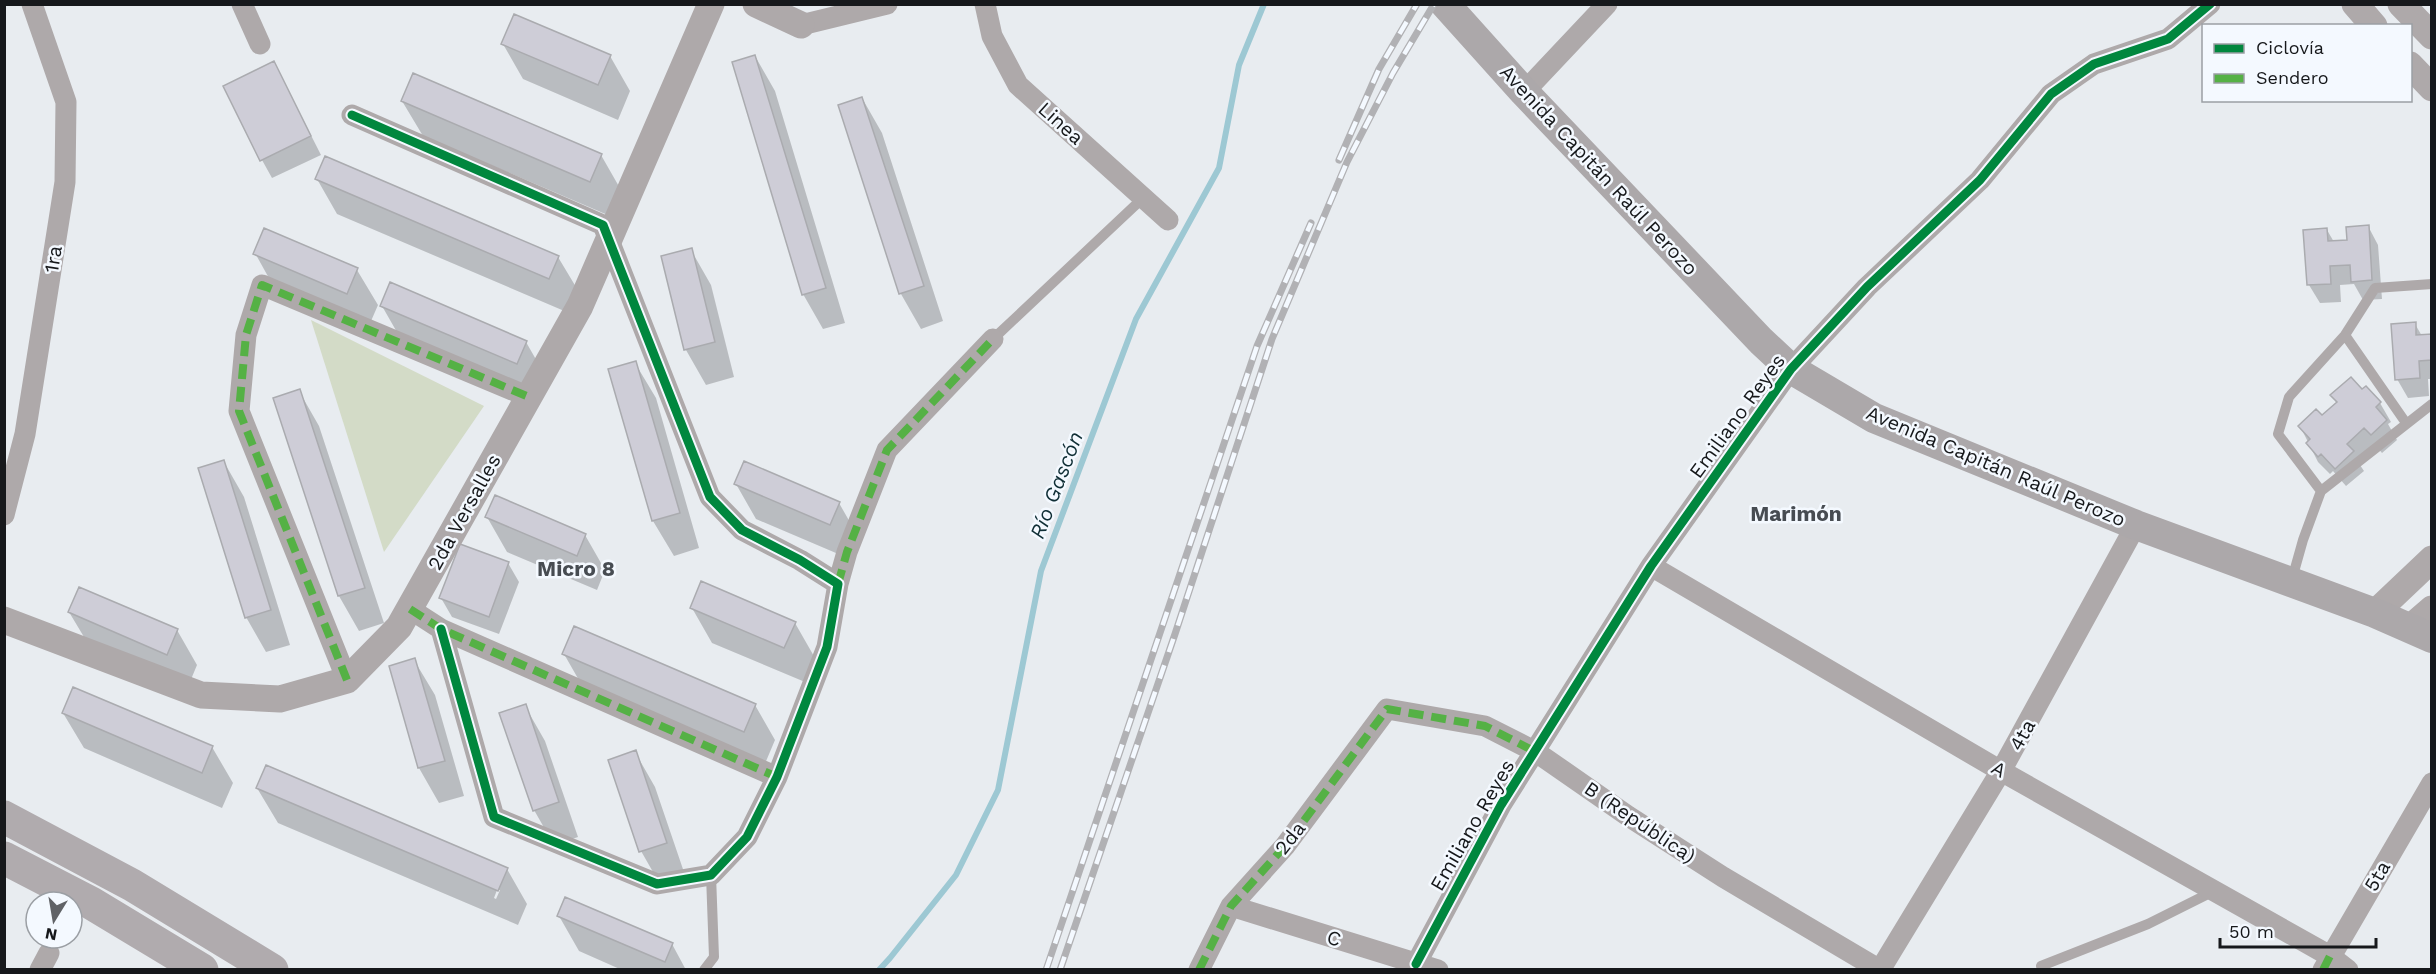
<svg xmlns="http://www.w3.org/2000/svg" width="2436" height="974" viewBox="0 0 2436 974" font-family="'Work Sans',sans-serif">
	<rect width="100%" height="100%" fill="#e8ecf0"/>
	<path fill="#d3dbc7" d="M311,320L484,406L384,552Z"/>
	<path fill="#0003" fill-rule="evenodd" d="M503,44L610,56L630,91L618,120L523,79Z
		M755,56L775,91L845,323L823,329L803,294Z
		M284,82L321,155L272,178L262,160Z
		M862,98L882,133L943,321L921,329L901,294L840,105Z
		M402,101L601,155L621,190L610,216L423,136Z
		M317,179L558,257L579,292L569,313L337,214Z
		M2368,226L2378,245L2382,299L2363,300L2354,284L2340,285L2341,302L2320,303L2309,285L2327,230L2334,242L2349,241Z
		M265,230L357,270L378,305L368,328L275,289L255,253Z
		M691,250L711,285L734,377L706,385L686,350Z
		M382,306L526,342L546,377L537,398L402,341Z
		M2415,324L2422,336H2432V379H2428L2429,396L2408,398L2397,379Z
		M635,363L656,398L699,548L674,556L653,521L610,370Z
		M2366,388L2380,403L2391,422L2388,424L2397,440L2382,453L2376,446L2358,462L2364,471L2346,486L2333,471L2330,474L2318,462L2300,426L2322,417L2337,404L2332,395L2361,392Z
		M299,391L319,426L384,623L359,631L339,596L275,399Z
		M224,462L244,497L290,645L266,652L246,617Z
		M736,484L839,503L859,538L850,559L756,519Z
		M487,517L585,535L605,570L597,590L507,552Z
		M508,563L519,582L499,634L452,617L441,598Z
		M692,608L795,623L815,658L805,682L712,643Z
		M69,612L177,630L197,665L187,689L90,647Z
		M564,654L755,705L775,740L764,766L584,689Z
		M414,660L435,695L464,796L439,803L419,768L390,667Z
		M74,689L212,747L233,783L222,808L84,748L63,713Z
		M525,706L545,741L578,837L554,845L534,810Z
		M635,752L655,787L686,878L661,886L641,851Z
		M257,788L507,869L527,904L518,925L278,823ZM497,890H500L496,899L494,898Z
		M559,916L672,944L686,970H622L579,951Z"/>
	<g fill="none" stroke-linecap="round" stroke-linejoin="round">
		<path stroke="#9dc8d3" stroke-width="6" d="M879,970L890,958L956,875L998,790L1041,571L1136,319L1219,168L1239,65L1264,4"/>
	</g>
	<path fill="#cecdd7" stroke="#aaabaf" stroke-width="1.5" d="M514,14L611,55L598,85L501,44Z
		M755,55L826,288L802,295L732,62Z
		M274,61L311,136L260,161L223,86Z
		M413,73L602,154L590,182L401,101Z
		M862,97L924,286L899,294L838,105Z
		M325,156L559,256L549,279L315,179Z
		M2369,225L2372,280L2351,282L2350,265L2330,266L2331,284L2307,285L2303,230L2327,228L2328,241L2347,240L2346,227Z
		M264,228L358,268L347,294L253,254Z
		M692,248L715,342L684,350L661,256Z
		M390,282L527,341L517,364L380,306Z
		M2416,322V335L2432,334V360L2419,361L2420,378L2395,380L2391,324Z
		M636,361L680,513L652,521L608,369Z
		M2351,377L2362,389L2366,386L2381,402L2376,407L2387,420L2371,435L2364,428L2347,444L2354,451L2335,469L2321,454L2318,457L2306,443L2310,439L2298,426L2316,409L2322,415L2337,402L2330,395Z
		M300,389L365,588L338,596L273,398Z
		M224,460L271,610L245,618L198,468Z
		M744,461L840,502L830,525L734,484Z
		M495,495L586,534L577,556L485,517Z
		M460,544L509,562L489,617L439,598Z
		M701,581L796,622L784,648L690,608Z
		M79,587L178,629L167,655L68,612Z
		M574,626L756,704L744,732L562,654Z
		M415,658L445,761L418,768L389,666Z
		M73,687L213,746L202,773L62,713Z
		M526,704L559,802L533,811L499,713Z
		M636,750L667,843L639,852L608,760Z
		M266,765L508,868L498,891L256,788Z
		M565,897L673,943L665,962L557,916Z"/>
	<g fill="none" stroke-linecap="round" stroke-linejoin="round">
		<path stroke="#aea9aa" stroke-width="10" d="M2345,335L2406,423
			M993,339L1144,197
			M2321,491L2278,434L2289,397L2345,335L2375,288L2432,284
			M2292,579L2303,540L2321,491L2432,404
			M2041,966L2148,924L2214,891
			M704,970L714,957L711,875"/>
		<path stroke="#aea9aa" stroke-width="21" d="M242,4L260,44
			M985,4L992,36L1018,85L1168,220
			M801,25L887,4
			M1524,92L1607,4
			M352,115L603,225L710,497L742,530L800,560L838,584L827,647L777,777L747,837L711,875L657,884L494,817L441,629
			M4,515L25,434L65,182L66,102L32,4
			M1651,566L2001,771L2330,956L2348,970
			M838,584L847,552L887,450L993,339
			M410,609L441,629L777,777
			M347,680L239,411L246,335L262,285L529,397
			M1231,906L1438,970
			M1416,964L1501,805L1651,566L1791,369L1867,287L1980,180L2051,94L2094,64L2168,39L2210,4
			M40,970L49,953
			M1199,970L1231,906L1285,846L1387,709L1485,726L1536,752L1628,816L1723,877L1880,970
			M1880,970L2001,771L2136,525
			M2323,970L2432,783"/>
		<path stroke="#aea9aa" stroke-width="27" d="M756,4L801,25
			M2355,4L2374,26
			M2401,4L2432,36
			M2410,65L2432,88
			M2375,613L2432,559
			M4,620L201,695L280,699L347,680L399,627L580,306L711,4
			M2410,628L2432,609"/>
		<path stroke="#aca8aa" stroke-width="30" d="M1445,4L1524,92L1761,341L1791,369L1874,418L2136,525L2375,613L2432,638"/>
		<path stroke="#b0abae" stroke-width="33" d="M4,817L132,885L272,970
			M4,858L91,903L202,970"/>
		<g stroke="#b1b1b4" stroke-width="7">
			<path id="rail" d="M1339,160L1379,69L1417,4
				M1046,970L1257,346L1311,223
				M1060,970L1175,634L1272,339L1347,162L1393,73L1434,4"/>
		</g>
		<use href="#rail" stroke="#f4f9ff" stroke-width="4.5" stroke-dasharray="14" stroke-linecap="butt"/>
		<path stroke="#55b145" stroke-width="8" stroke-dasharray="15 8" stroke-linecap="butt" d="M838,584L847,552L887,450L993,339
			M410,609L441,629L777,777
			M347,680L239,411L246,335L262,285L529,397
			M1199,970L1231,906L1285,846L1387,709L1485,726L1536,752
			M2323,970L2330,956"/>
		<g stroke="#f4f9ff" stroke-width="13">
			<path id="cycleway" d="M352,115L603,225L710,497L742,530L800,560L838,584L827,647L777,777L747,837L711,875L657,884L494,817L441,629
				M1416,964L1501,805L1651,566L1791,369L1867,287L1980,180L2051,94L2094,64L2168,39L2210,4"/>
		</g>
		<use href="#cycleway" stroke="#00873e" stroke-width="9"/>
	</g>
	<g text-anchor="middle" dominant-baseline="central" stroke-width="5" stroke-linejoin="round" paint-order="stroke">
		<g font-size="20" fill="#16181b" stroke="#f4f9ff">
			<text transform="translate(1061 123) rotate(42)">Linea</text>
			<text transform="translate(1599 170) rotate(47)">Avenida Capitán Raúl Perozo</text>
			<text transform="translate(53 259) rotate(-81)">1ra</text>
			<text transform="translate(1737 416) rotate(-54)">Emiliano Reyes</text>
			<text transform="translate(1996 466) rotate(23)">Avenida Capitán Raúl Perozo</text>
			<text transform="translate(464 512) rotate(-61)">2da Versalles</text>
			<text transform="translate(2022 735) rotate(-61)">4ta</text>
			<text transform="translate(1999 769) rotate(30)">A</text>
			<text transform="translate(1640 822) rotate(34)">B (República)</text>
			<text transform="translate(1472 825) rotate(-60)">Emiliano Reyes</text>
			<text transform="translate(1290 838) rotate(-52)">2da</text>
			<text transform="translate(2377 876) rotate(-60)">5ta</text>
			<text transform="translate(1334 938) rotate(17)">C</text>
		</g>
		<g font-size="21" font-style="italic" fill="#0f2e35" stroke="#f4f9ff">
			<text transform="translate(1056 485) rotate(-69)">Río Gascón</text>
		</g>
		<g font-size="21" font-weight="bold" fill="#474c52" stroke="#f4f9ff">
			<text x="1796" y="513">Marimón</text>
			<text x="576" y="568">Micro 8</text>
		</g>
	</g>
	<rect width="2436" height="974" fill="none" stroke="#16181b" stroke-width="12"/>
	<rect x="2202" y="24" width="210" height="78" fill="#f4f9ff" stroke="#9b9fa4" stroke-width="1.5"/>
	<rect x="2214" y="44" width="30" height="9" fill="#00873e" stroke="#9b9fa4" stroke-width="1.5"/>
	<text x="2256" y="54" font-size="18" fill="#16181b">Ciclovía</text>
	<rect x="2214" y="74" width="30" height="9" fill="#55b145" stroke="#9b9fa4" stroke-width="1.5"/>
	<text x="2256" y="84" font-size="18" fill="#16181b">Sendero</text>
	<g transform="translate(54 920) rotate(191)"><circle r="28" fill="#f4f9ff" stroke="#9b9fa4" stroke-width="1.5"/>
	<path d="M0-4.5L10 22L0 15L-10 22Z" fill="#606266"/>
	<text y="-9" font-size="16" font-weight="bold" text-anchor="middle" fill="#16181b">N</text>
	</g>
	<path d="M2220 938v9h156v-9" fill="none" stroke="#16181b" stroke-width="3"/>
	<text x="2229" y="938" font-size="18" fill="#16181b" stroke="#f4f9ff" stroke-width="4.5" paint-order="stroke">50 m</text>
</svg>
